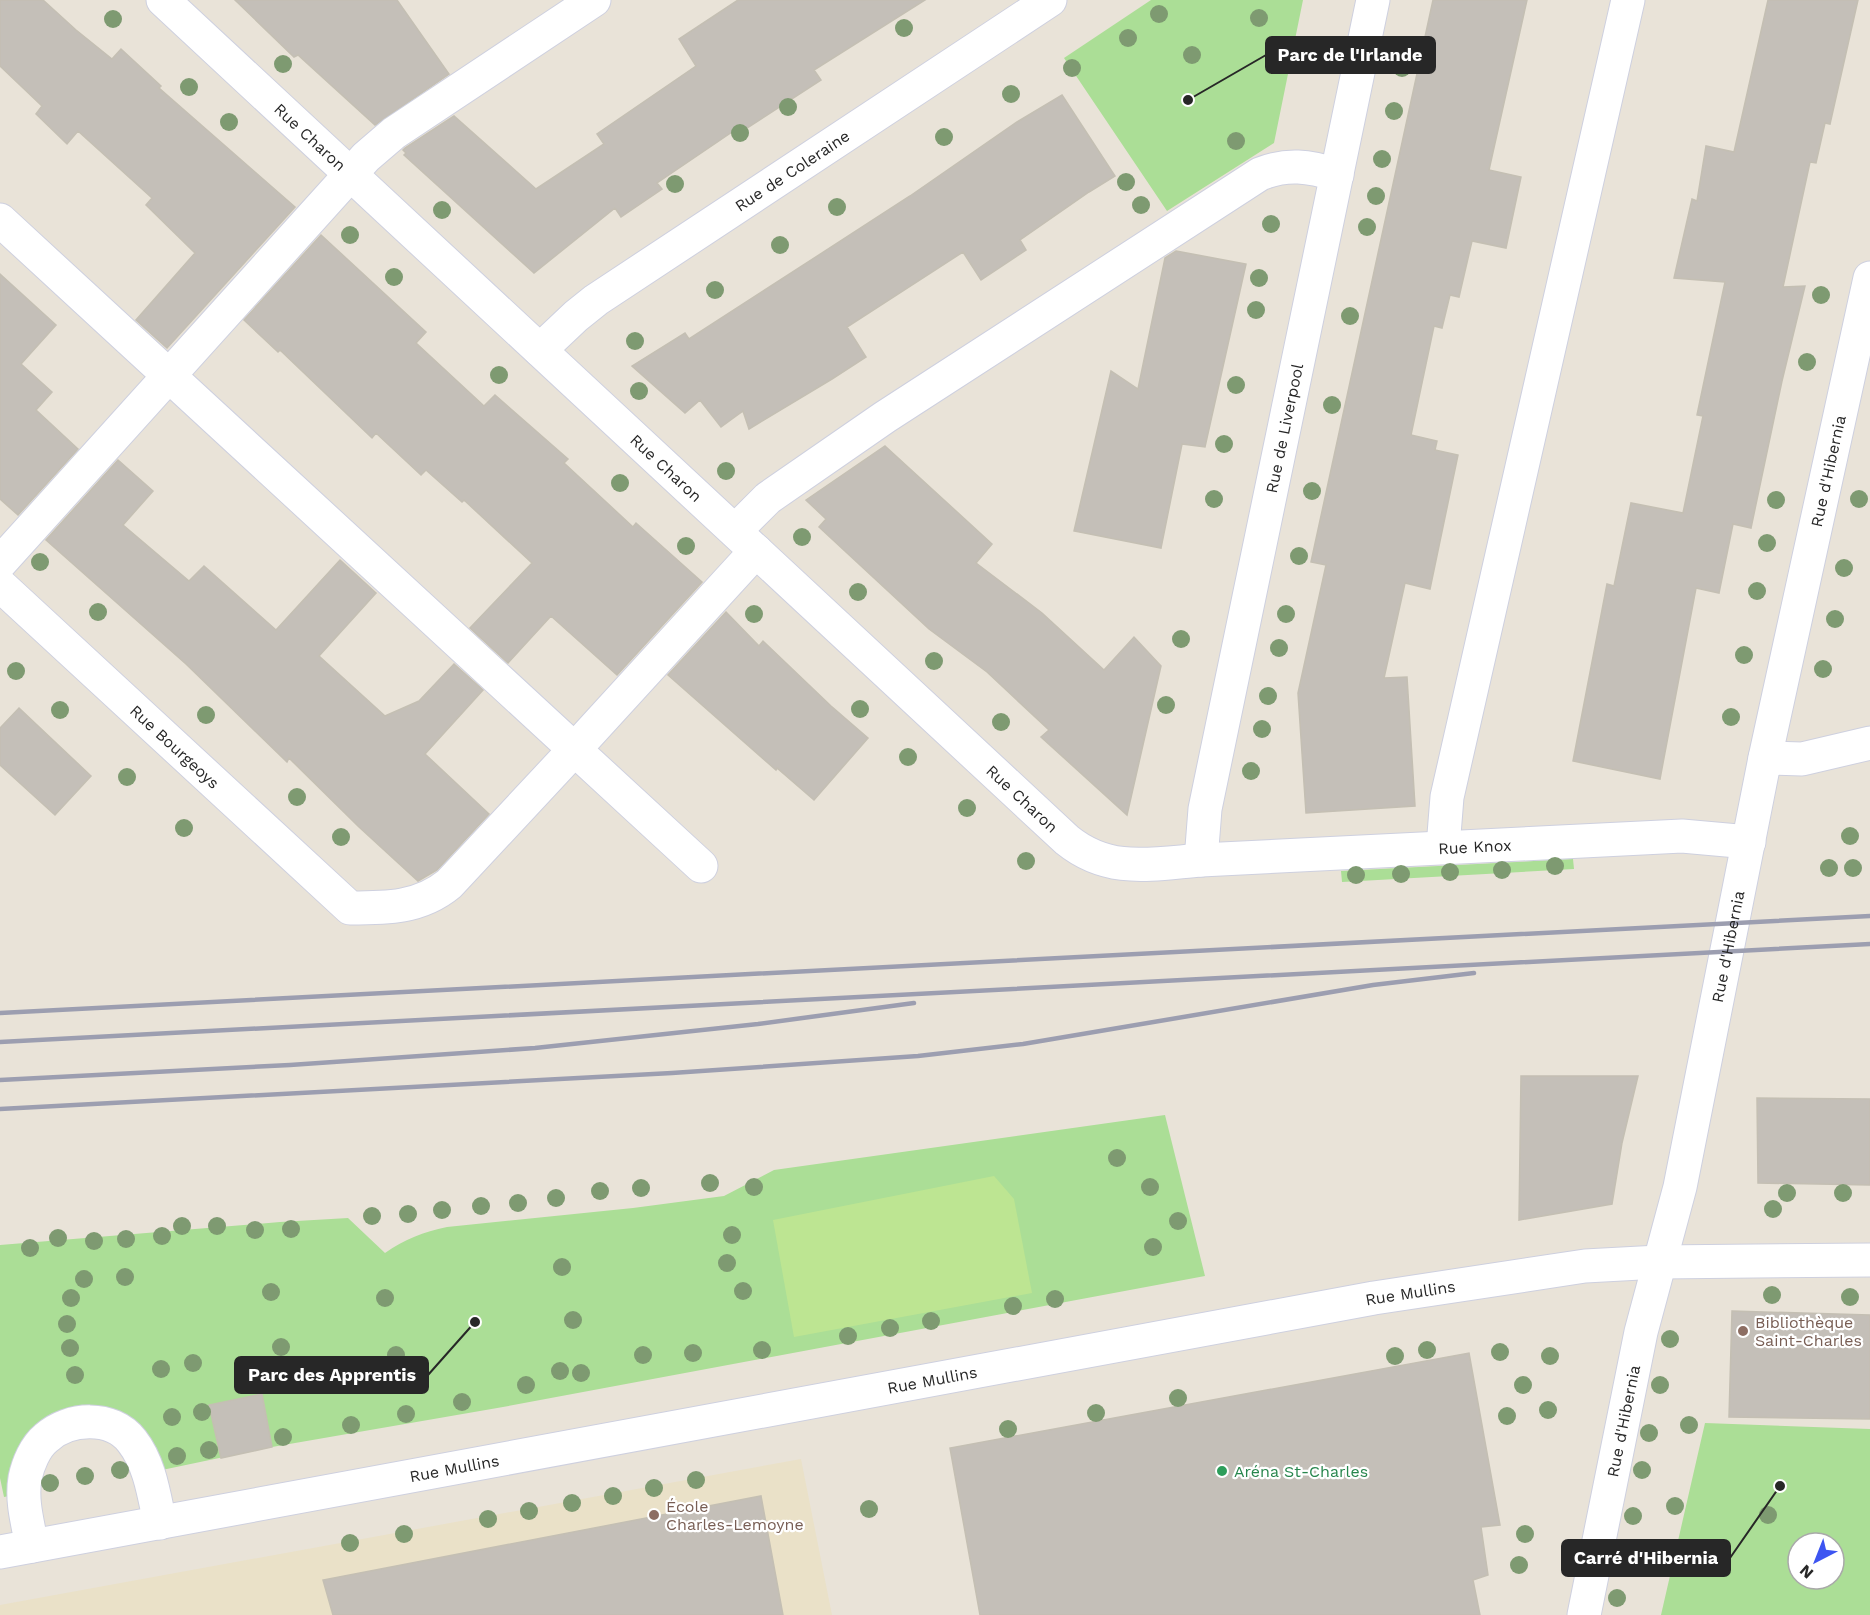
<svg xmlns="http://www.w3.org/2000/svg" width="1870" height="1615" viewBox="0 0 1870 1615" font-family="'Work Sans',sans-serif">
	<rect width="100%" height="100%" fill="#e9e3d8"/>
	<path fill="#eae1c8" d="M801,1459L832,1615H0V1605Z"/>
	<path fill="#abde96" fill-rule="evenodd" d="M1151,0H1303L1274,143L1167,211L1064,58Z
		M1573,859L1574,869L1342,882L1341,871Z
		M1165,1115L1205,1276L503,1407L272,1447L162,1470L100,1408L9,1496L4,1497L0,1478V1245L280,1222L348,1218L385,1253C405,1239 423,1232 447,1227L633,1208L724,1196L774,1170Z
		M1705,1423L1870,1429V1615H1661ZM1798,1543H1834V1579H1798Z"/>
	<path fill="#bde592" d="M994,1176L1014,1199L1032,1293L794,1337L773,1220Z"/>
	<path fill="#c4bfb8" stroke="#c4bfb3" stroke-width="1.5" d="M0,0H43L76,30L112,59L121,49L161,86L159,88L295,207L167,348L136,320L195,253L146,205L152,198L78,131L67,144L36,114L42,106L0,66Z
		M235,0H397L449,74L375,125L298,55L294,57Z
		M738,0H925L814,70L821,80L741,132L738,128L657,183L662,189L621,217L615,208L534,273L404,155L406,153L403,150L405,148L454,116L536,189L604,144L597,134L696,66L679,39Z
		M1433,0H1527L1489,170L1521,177L1506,248L1472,241L1459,297L1450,295L1442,328L1434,326L1411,435L1437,441L1435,450L1458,455L1430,589L1405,583L1384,678L1407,677L1415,806L1306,813L1298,693L1326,565L1311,562Z
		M1768,0H1858L1830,124L1825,123L1816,163L1810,162L1783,287L1805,286L1782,381L1751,528L1733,524L1719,593L1696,588L1660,779L1573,761L1607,584L1614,586L1631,503L1683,513L1703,416L1697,415L1725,282L1674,278L1692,199L1697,201L1706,146L1734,152Z
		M1062,95L1115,176L1089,192L1020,240L1026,250L981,280L963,252L847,327L866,357L832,379L749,429L743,411L721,427L700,400L685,413L632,366L685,333L689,339L910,196L1017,122Z
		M321,235L426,332L416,343L484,406L495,395L568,459L564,463L633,527L636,523L702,582L617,675L551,616L508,663L470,628L532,563L464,500L462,502L426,470L421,475L376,433L372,438L280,350L278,352L244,320Z
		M1176,251L1246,264L1205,447L1182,444L1161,548L1074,531L1111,371L1138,389L1165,258Z
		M0,274L56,325L21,364L52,392L36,410L78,449L18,515L0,499Z
		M885,446L992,544L976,563L1042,613L1104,670L1134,637L1161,666L1127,815L1041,737L1049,730L987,672L929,629L819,527L826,519L806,500Z
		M118,460L153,491L123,525L189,581L204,566L276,630L340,560L376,593L319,656L385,716L419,701L454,664L483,690L425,754L489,814L437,870L418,881L359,827L289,758L287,762L186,664L46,540Z
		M726,612L759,646L763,641L831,706L868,738L814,800L777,768L776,770L668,675Z
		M19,708L91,776L55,815L0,765V728Z
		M1521,1076H1638L1622,1143L1612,1204L1519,1220Z
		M1757,1098L1870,1099V1185L1758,1183Z
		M1732,1311L1870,1315V1419L1729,1417Z
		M1469,1353L1500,1525L1481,1527L1488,1575L1473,1580L1480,1615H980L950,1448Z
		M262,1394L272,1447L221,1458L209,1405Z
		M761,1496L783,1615H333L323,1580Z"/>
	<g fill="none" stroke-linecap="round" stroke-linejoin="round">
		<g stroke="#ced0df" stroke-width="35">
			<g id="minor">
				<path id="s1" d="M163,0L1067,840C1109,874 1151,864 1201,860L1682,836L1749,842"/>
				<path d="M0,220L701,866"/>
				<path id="s2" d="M540,350L576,316L596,300L1050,0"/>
				<path d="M735,531L768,498L885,417L1260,174C1287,163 1309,166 1337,175"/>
				<path d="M0,563L366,157L394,133L594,0"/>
				<path id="s3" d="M0,585L350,908C387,908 420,908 449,884L574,750L756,551"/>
				<path d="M1765,758L1802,759L1870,743"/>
				<path d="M1443,847L1447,797L1628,0"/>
				<path id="s4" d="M1201,860L1205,809L1373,0"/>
				<path d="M32,1546C28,1524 21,1501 25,1478C28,1464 35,1447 46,1438C69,1417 112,1415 132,1441C150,1464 154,1495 160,1523"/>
				<path id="s5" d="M0,1552L1374,1298L1585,1266L1659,1262L1870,1260"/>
				<path id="s6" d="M1584,1615L1641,1332L1680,1187L1765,758L1870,278"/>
			</g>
		</g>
		<use href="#minor" stroke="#fff" stroke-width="33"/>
		<path stroke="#9c9eb0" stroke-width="4.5" d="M0,1013L1870,916
			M0,1042L1870,944
			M0,1080L290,1065L535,1048L758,1024L914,1003
			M0,1109L672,1073L918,1056L1023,1044L1373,985L1474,973"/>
	</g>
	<g fill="#7e9a71">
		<circle cx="1159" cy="14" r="9"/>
		<circle cx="1259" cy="18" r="9"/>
		<circle cx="113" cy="19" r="9"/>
		<circle cx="904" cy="28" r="9"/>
		<circle cx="1128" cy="38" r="9"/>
		<circle cx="1192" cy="55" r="9"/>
		<circle cx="283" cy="64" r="9"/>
		<circle cx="1072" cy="68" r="9"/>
		<circle cx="1402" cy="68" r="9"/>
		<circle cx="189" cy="87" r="9"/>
		<circle cx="1011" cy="94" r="9"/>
		<circle cx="788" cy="107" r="9"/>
		<circle cx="1394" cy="111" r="9"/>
		<circle cx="229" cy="122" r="9"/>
		<circle cx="740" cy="133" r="9"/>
		<circle cx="944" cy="137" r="9"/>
		<circle cx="1236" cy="141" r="9"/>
		<circle cx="1382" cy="159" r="9"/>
		<circle cx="1126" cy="182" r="9"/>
		<circle cx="675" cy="184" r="9"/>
		<circle cx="1376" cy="196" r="9"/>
		<circle cx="1141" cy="205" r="9"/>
		<circle cx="837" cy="207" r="9"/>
		<circle cx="442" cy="210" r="9"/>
		<circle cx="1271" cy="224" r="9"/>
		<circle cx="1367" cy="227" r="9"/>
		<circle cx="350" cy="235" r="9"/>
		<circle cx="780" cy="245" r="9"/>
		<circle cx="394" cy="277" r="9"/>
		<circle cx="1259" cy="278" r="9"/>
		<circle cx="715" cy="290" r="9"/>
		<circle cx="1821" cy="295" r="9"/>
		<circle cx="1256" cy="310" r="9"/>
		<circle cx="1350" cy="316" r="9"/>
		<circle cx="635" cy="341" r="9"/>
		<circle cx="1807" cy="362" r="9"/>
		<circle cx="499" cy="375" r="9"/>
		<circle cx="1236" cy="385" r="9"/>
		<circle cx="639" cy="391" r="9"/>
		<circle cx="1332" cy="405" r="9"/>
		<circle cx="1224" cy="444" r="9"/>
		<circle cx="726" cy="471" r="9"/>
		<circle cx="620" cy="483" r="9"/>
		<circle cx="1312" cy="491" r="9"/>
		<circle cx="1214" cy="499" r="9"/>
		<circle cx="1859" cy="499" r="9"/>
		<circle cx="1776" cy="500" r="9"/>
		<circle cx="802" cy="537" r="9"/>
		<circle cx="1767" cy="543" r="9"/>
		<circle cx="686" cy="546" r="9"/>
		<circle cx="1299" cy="556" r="9"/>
		<circle cx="40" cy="562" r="9"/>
		<circle cx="1844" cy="568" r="9"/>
		<circle cx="1757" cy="591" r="9"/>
		<circle cx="858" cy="592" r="9"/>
		<circle cx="98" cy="612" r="9"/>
		<circle cx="754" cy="614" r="9"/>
		<circle cx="1286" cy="614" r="9"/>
		<circle cx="1835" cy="619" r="9"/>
		<circle cx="1181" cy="639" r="9"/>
		<circle cx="1279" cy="648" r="9"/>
		<circle cx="1744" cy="655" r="9"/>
		<circle cx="934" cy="661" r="9"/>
		<circle cx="1823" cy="669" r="9"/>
		<circle cx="16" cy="671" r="9"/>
		<circle cx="1268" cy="696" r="9"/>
		<circle cx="1166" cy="705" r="9"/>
		<circle cx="860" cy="709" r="9"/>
		<circle cx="60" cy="710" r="9"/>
		<circle cx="206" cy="715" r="9"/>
		<circle cx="1731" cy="717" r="9"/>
		<circle cx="1001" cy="722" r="9"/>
		<circle cx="1262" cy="729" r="9"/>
		<circle cx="908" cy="757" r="9"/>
		<circle cx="1251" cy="771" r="9"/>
		<circle cx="127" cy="777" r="9"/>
		<circle cx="297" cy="797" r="9"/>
		<circle cx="967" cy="808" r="9"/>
		<circle cx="184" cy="828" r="9"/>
		<circle cx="1850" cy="836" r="9"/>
		<circle cx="341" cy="837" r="9"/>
		<circle cx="1026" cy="861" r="9"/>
		<circle cx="1555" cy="866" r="9"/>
		<circle cx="1829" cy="868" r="9"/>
		<circle cx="1853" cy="868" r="9"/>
		<circle cx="1502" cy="870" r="9"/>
		<circle cx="1450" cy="872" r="9"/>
		<circle cx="1401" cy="874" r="9"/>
		<circle cx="1356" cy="875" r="9"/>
		<circle cx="1117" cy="1158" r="9"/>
		<circle cx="710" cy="1183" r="9"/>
		<circle cx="754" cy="1187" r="9"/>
		<circle cx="1150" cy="1187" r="9"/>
		<circle cx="641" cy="1188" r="9"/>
		<circle cx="600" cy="1191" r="9"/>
		<circle cx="1787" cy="1193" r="9"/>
		<circle cx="1843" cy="1193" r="9"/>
		<circle cx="556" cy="1198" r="9"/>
		<circle cx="518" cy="1203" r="9"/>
		<circle cx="481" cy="1206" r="9"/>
		<circle cx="1773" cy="1209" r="9"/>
		<circle cx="442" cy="1210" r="9"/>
		<circle cx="408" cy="1214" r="9"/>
		<circle cx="372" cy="1216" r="9"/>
		<circle cx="1178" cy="1221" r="9"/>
		<circle cx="182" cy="1226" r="9"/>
		<circle cx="217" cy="1226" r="9"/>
		<circle cx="291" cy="1229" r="9"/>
		<circle cx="255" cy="1230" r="9"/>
		<circle cx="732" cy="1235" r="9"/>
		<circle cx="162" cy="1236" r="9"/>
		<circle cx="58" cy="1238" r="9"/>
		<circle cx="126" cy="1239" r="9"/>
		<circle cx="94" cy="1241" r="9"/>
		<circle cx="1153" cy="1247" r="9"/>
		<circle cx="30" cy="1248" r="9"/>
		<circle cx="727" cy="1263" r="9"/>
		<circle cx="562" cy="1267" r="9"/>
		<circle cx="125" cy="1277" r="9"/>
		<circle cx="84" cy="1279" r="9"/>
		<circle cx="743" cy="1291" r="9"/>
		<circle cx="271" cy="1292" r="9"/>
		<circle cx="1772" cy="1295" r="9"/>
		<circle cx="1850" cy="1297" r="9"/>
		<circle cx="71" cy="1298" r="9"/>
		<circle cx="385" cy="1298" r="9"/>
		<circle cx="1055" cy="1299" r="9"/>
		<circle cx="1013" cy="1306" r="9"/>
		<circle cx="573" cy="1320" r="9"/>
		<circle cx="931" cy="1321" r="9"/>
		<circle cx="67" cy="1324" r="9"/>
		<circle cx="890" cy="1328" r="9"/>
		<circle cx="848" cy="1336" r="9"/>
		<circle cx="1670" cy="1339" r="9"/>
		<circle cx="281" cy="1347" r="9"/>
		<circle cx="70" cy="1348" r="9"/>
		<circle cx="762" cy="1350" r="9"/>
		<circle cx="1427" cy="1350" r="9"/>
		<circle cx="1500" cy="1352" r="9"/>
		<circle cx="693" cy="1353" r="9"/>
		<circle cx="396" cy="1355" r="9"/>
		<circle cx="643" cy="1355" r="9"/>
		<circle cx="1395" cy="1356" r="9"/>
		<circle cx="1550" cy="1356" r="9"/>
		<circle cx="193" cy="1363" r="9"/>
		<circle cx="161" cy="1369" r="9"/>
		<circle cx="560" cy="1371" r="9"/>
		<circle cx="581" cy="1373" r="9"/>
		<circle cx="75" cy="1375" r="9"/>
		<circle cx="526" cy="1385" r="9"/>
		<circle cx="1523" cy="1385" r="9"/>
		<circle cx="1660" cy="1385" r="9"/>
		<circle cx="1178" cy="1398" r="9"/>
		<circle cx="462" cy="1402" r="9"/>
		<circle cx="1548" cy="1410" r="9"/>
		<circle cx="202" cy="1412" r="9"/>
		<circle cx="1096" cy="1413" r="9"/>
		<circle cx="406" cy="1414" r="9"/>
		<circle cx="1507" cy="1416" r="9"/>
		<circle cx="172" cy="1417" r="9"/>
		<circle cx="351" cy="1425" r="9"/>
		<circle cx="1689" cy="1425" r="9"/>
		<circle cx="1008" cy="1429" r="9"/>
		<circle cx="1649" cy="1433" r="9"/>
		<circle cx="283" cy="1437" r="9"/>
		<circle cx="209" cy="1450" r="9"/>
		<circle cx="177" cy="1456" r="9"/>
		<circle cx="120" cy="1470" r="9"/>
		<circle cx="1642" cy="1470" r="9"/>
		<circle cx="85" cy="1476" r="9"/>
		<circle cx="696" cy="1480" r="9"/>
		<circle cx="50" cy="1483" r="9"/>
		<circle cx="654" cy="1488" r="9"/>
		<circle cx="613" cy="1496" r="9"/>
		<circle cx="572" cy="1503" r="9"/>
		<circle cx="1675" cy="1506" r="9"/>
		<circle cx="869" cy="1509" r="9"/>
		<circle cx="529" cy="1511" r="9"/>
		<circle cx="1768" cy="1515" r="9"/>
		<circle cx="1633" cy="1516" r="9"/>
		<circle cx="488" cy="1519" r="9"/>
		<circle cx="404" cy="1534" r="9"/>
		<circle cx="1525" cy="1534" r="9"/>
		<circle cx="350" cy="1543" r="9"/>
		<circle cx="1519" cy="1565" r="9"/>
		<circle cx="1617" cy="1598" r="9"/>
	</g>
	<g fill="#8d6e63" stroke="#fff" stroke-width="2">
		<circle cx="1743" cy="1331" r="6"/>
		<circle cx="654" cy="1515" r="6"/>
	</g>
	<circle fill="#2e9e5b" stroke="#fff" stroke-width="2" cx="1222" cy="1471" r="6"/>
	<g text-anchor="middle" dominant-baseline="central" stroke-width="4.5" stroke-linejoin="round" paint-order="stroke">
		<g font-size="16" fill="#272727" stroke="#fff">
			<text stroke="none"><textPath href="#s1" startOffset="201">Rue Charon</textPath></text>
			<text stroke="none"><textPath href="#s2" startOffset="310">Rue de Coleraine</textPath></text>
			<text stroke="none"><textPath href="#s4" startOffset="440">Rue de Liverpool</textPath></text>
			<text stroke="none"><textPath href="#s1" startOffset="687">Rue Charon</textPath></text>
			<text stroke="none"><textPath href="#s6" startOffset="1170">Rue d'Hibernia</textPath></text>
			<text stroke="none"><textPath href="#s3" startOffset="238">Rue Bourgeoys</textPath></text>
			<text stroke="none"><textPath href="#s1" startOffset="1173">Rue Charon</textPath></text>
			<text stroke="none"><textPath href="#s1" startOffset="1648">Rue Knox</textPath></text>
			<text stroke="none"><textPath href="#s6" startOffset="684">Rue d'Hibernia</textPath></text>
			<text stroke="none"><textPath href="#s5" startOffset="1434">Rue Mullins</textPath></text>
			<text stroke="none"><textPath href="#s5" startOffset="948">Rue Mullins</textPath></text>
			<text stroke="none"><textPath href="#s6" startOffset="198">Rue d'Hibernia</textPath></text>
			<text stroke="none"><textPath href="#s5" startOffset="462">Rue Mullins</textPath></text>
		</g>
		<g font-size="16" fill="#785e54" stroke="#fff" text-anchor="start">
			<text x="1755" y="1322">Bibliothèque<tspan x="1755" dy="18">Saint-Charles</tspan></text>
			<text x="666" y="1506">École<tspan x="666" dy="18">Charles-Lemoyne</tspan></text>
		</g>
		<g font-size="16" fill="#27864d" stroke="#fff" text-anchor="start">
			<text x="1234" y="1471">Aréna St-Charles</text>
		</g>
	</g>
	<path fill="none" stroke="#272727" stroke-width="2" d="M1188 100L1266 55M475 1322L428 1375M1780 1486L1730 1558"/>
	<g fill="#272727" stroke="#fff" stroke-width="2">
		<circle cx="1188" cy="100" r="6"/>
		<circle cx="475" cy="1322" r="6"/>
		<circle cx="1780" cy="1486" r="6"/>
	</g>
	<g fill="#272727" stroke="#272727" stroke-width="2">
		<rect x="1266" y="37" width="169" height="36" rx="6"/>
		<rect x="235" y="1357" width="193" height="36" rx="6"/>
		<rect x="1562" y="1540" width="168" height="36" rx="6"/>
	</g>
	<g font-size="18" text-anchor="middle" font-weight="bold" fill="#fff">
		<text x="1350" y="61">Parc de l'Irlande</text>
		<text x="332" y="1381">Parc des Apprentis</text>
		<text x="1646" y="1564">Carré d'Hibernia</text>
	</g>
	<g transform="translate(1816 1561) rotate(222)"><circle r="28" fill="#ffffff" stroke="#a9a9a9" stroke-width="1.5"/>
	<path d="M0-4.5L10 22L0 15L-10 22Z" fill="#3d55f1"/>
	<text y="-9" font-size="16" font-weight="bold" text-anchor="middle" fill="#272727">N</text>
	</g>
</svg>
